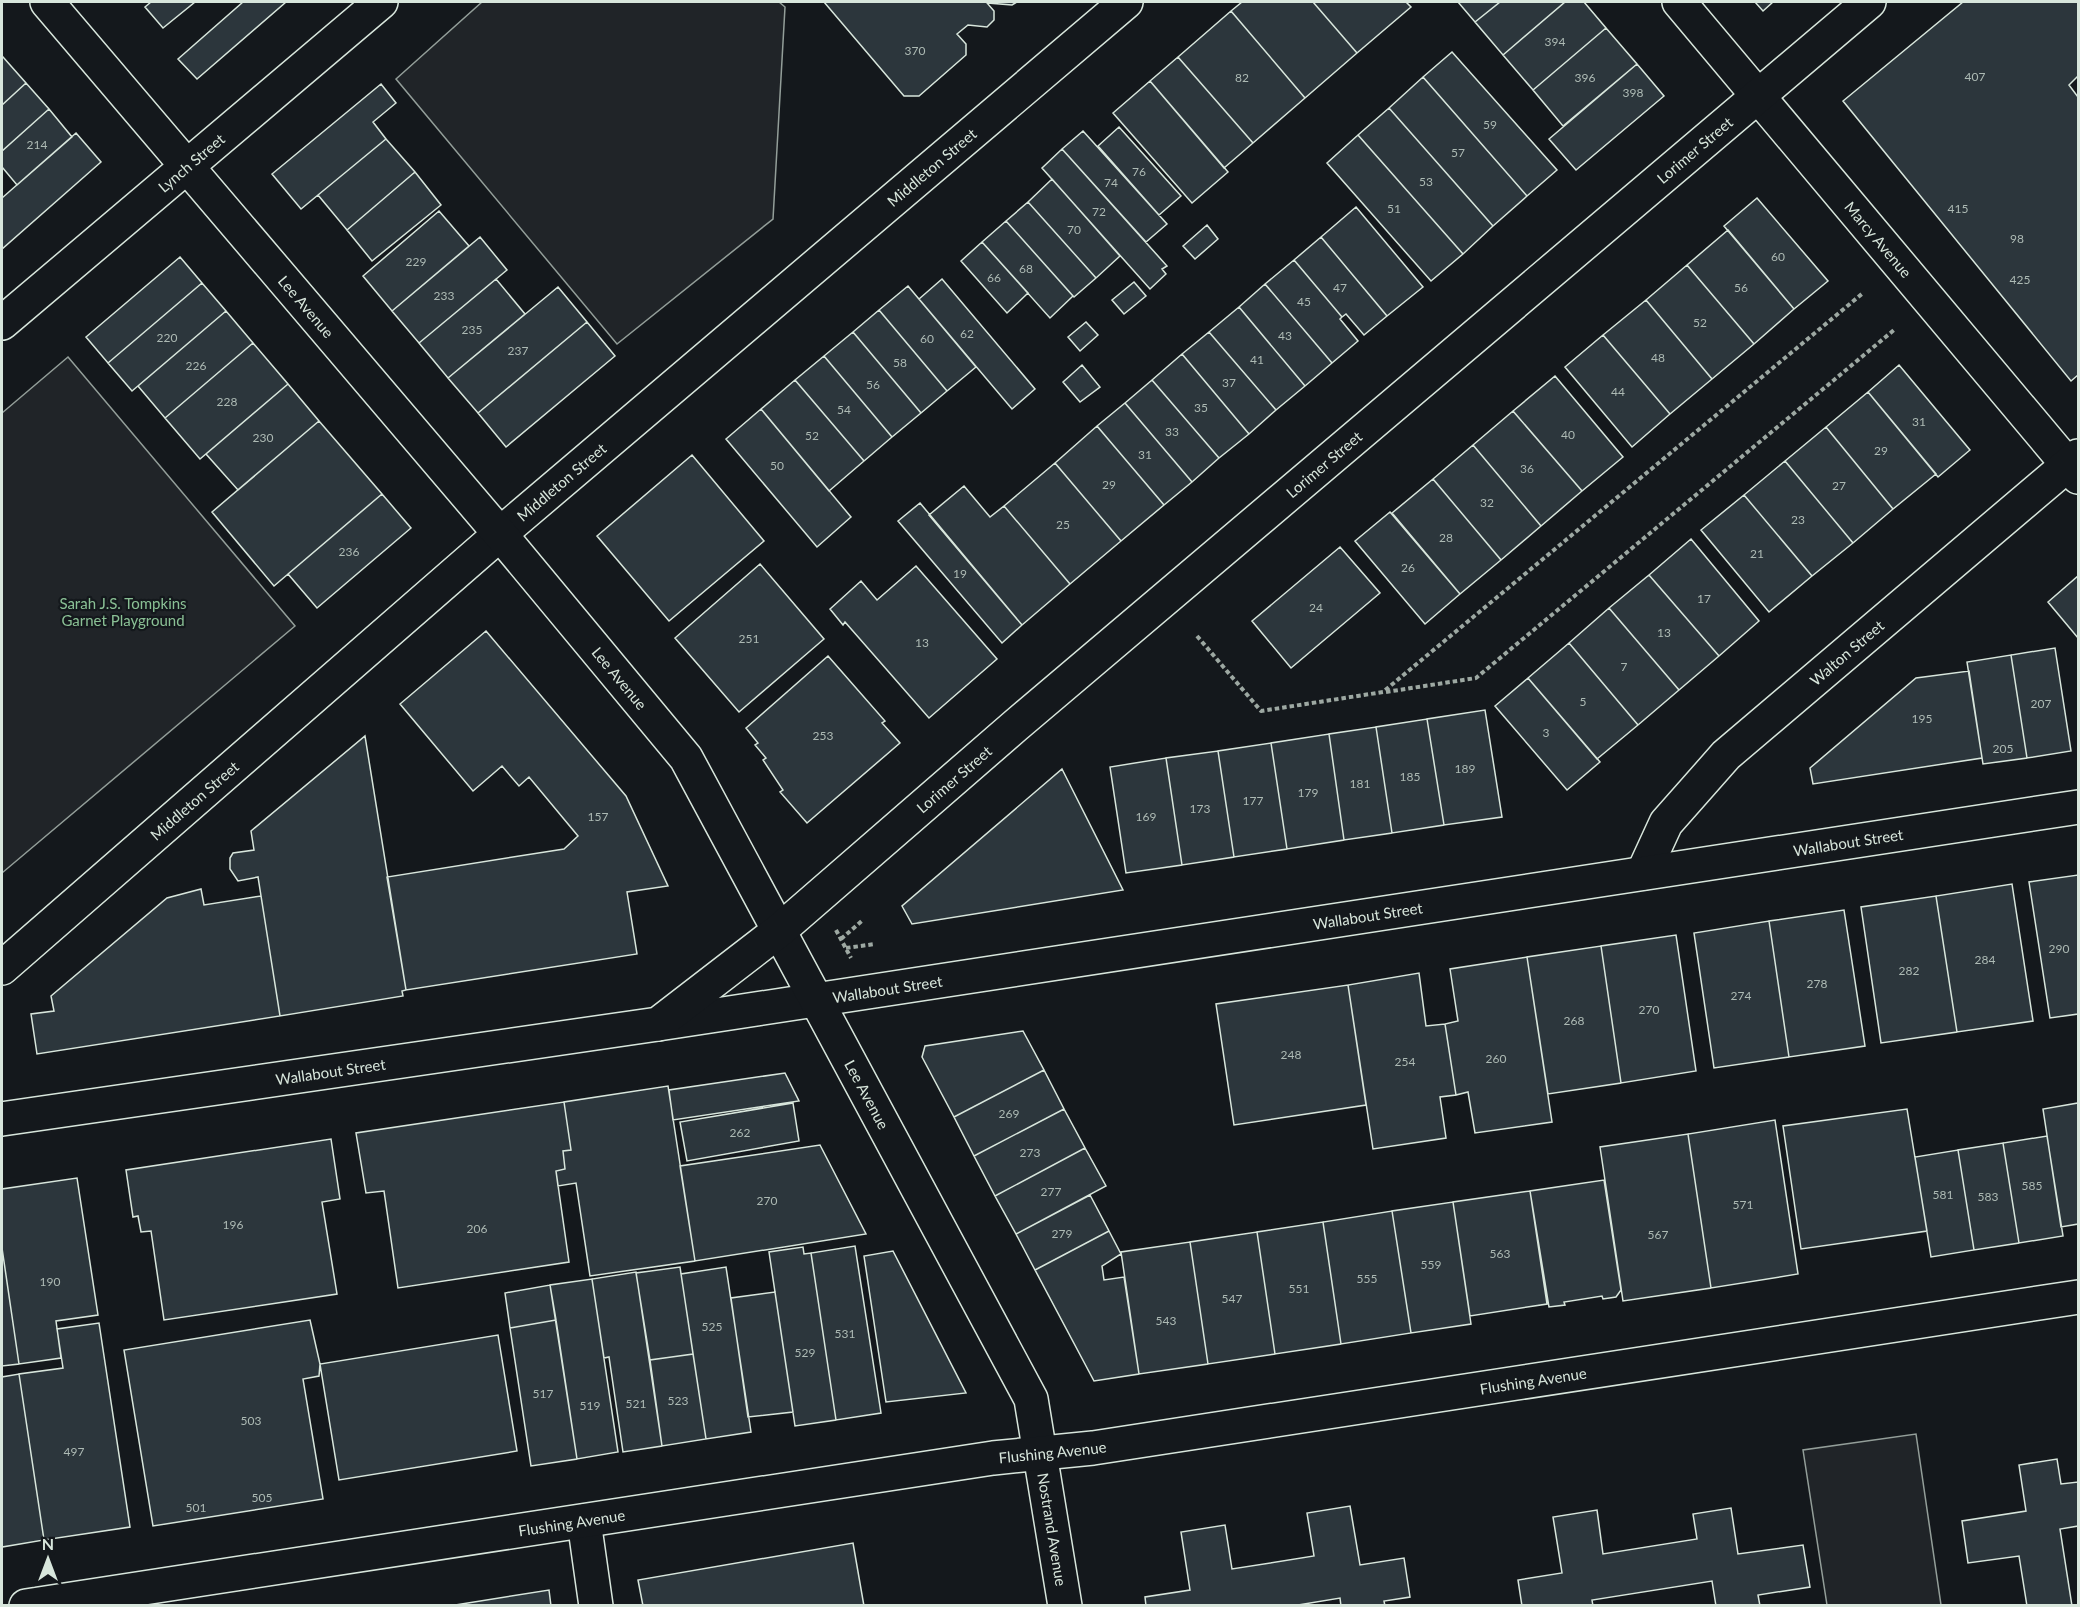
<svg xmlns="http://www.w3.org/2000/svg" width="2080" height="1607" viewBox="0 0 2080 1607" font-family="Lato,sans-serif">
	<rect width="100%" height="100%" fill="#14181c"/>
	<path fill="#202428" stroke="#939e99" stroke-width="1.5" d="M482,2H779L785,7L773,219L617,344L396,79Z
		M68,357L295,626L2,873V413Z
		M1916,1434L1941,1605H1827L1803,1450Z"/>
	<path fill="#2c363c" stroke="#d8e6dc" stroke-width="1.5" d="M151,2H195L163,28L145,7Z
		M243,2H286L197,79L178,59Z
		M824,2H1017L1012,5L987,3L994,11V20L987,27L968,25L957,34L966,44V55L919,96H904Z
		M1242,2H1313L1357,53L1305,98L1231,11Z
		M1313,2H1406L1411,7L1357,53Z
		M1458,2H1500L1475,22Z
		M1500,2H1565L1503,55L1475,22Z
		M1565,2H1584L1606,28L1533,90L1503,55Z
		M1755,2H1773L1763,11Z
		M1963,2H2078V76L2069,85L2078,97V375L2071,381L1843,101Z
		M1231,11L1305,98L1253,143L1178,57Z
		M1606,28L1637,64L1563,126L1533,90Z
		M1452,52L1557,170L1527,196L1423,77Z
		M3,57L26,83L2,105V58Z
		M1178,57L1253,143L1224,168L1150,81Z
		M1637,64L1664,96L1576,170L1549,139Z
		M1423,77L1527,196L1493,226L1389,108Z
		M1150,81L1228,172L1192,203L1113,113Z
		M26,83L49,109L2,151V105Z
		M381,84L396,103L373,122L386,139L301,209L272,174Z
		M1389,108L1493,226L1463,254L1358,135Z
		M49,109L72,137L17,185L2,167V151Z
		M1119,127L1181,196L1159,215L1098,146Z
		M1083,131L1167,224L1146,242L1062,149Z
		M76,133L101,162L2,249V198Z
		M1358,135L1463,254L1431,281L1327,163Z
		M386,139L415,172L347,230L318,195Z
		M1062,149L1167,266L1162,269L1166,274L1150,289L1042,168Z
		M415,172L441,205L372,261L347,230Z
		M1052,179L1120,256L1096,278L1028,202Z
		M1757,198L1828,281L1794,309L1724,226Z
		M1028,202L1096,278L1074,297L1006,221Z
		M1356,207L1423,287L1387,316L1321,237Z
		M439,211L469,246L392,311L363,276Z
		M1006,221L1073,296L1050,318L982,242Z
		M1207,225L1218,239L1195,259L1183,246Z
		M1728,230L1794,309L1754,344L1687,265Z
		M480,237L507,270L419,343L392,311Z
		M1321,237L1387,316L1364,335L1346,314L1342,317L1294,260Z
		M982,242L1028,293L1007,313L961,261Z
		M180,257L202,283L108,363L86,337Z
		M1294,260L1342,317L1340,319L1358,341L1332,363L1265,284Z
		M1687,265L1754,344L1712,379L1646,300Z
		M496,279L525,314L448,378L419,343Z
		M942,279L1035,389L1012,409L919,299Z
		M1134,282L1146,296L1124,314L1112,300Z
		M202,283L226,311L132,391L108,363Z
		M1265,284L1332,363L1305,386L1239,307Z
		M908,286L976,367L947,391L879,310Z
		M558,287L587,322L478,413L448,378Z
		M1646,300L1712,379L1670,414L1603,335Z
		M1239,307L1305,386L1276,410L1209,332Z
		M879,310L947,391L921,413L853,332Z
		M226,311L253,343L165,418L138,386Z
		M587,322L615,356L506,447L478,413Z
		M1086,322L1098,335L1080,351L1068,337Z
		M853,332L921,413L892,437L824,356Z
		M1209,332L1276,410L1249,434L1182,354Z
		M1603,335L1670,414L1632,447L1565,367Z
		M253,343L288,384L200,459L165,418Z
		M1182,354L1249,434L1219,458L1152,380Z
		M824,356L892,437L864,461L795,380Z
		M1082,365L1100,387L1080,402L1063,382Z
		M1899,365L1970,450L1938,477L1868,392Z
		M1555,376L1623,457L1582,491L1513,411Z
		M795,380L864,461L829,491L761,409Z
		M1152,380L1219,458L1192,482L1125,403Z
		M288,384L319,421L238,490L206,454Z
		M1868,392L1936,474L1893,509L1826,427Z
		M1125,403L1192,482L1164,505L1097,426Z
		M761,409L851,517L817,547L726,439Z
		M1513,411L1582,491L1541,526L1473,445Z
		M319,421L382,494L274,586L212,512Z
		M1097,426L1164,505L1121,541L1055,463Z
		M1826,427L1893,509L1853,543L1785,461Z
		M1473,445L1541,526L1501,560L1433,479Z
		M692,455L764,541L669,621L597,536Z
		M1785,461L1853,543L1812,576L1744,495Z
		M1055,463L1121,541L1070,584L1004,506Z
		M1433,479L1501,560L1460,594L1392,513Z
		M964,486L990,517L1004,506L1070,584L1022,625L929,515Z
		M382,494L411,528L317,608L288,574Z
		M1744,495L1812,576L1769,612L1701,530Z
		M920,503L1022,625L1002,643L898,521Z
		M1390,512L1460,594L1425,624L1355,541Z
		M1691,539L1759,621L1719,656L1649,575Z
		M1340,547L1380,593L1291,668L1252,621Z
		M760,564L824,639L739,712L675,638Z
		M916,566L997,659L929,718L845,622L843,625L830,609L861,581L877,600Z
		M1649,575L1719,656L1679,690L1609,608Z
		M2078,576V638L2048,602Z
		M1609,608L1679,690L1638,725L1569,643Z
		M486,631L626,796L668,886L627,892L637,954L406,990L387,877L564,849L578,836L529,777L519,786L502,766L473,791L400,704Z
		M1569,643L1638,725L1597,759L1528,678Z
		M2055,648L2071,751L2027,758L2011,655Z
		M2011,655L2027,758L1983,764L1967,662Z
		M828,656L885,721L882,723L900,743L807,823L780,792L783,790L763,760L766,758L755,745L758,743L746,728Z
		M1969,671L1982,758L1813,784L1810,768L1916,678Z
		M1528,678L1600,762L1567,790L1495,706Z
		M1485,710L1502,817L1444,825L1427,719Z
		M1427,719L1444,825L1392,833L1376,727Z
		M1376,727L1392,833L1344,840L1329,734Z
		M1329,734L1344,840L1287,849L1271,743Z
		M365,736L406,990L402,991L403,996L280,1016L258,877L238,881L230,869V858L233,853L254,850L251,831Z
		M1271,743L1287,849L1234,857L1218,751Z
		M1218,751L1234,857L1182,865L1166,758Z
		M1166,758L1182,865L1126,873L1110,767Z
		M1062,769L1123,890L912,924L902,906Z
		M2078,875V1014L2050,1018L2029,882Z
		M2012,884L2033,1021L1957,1032L1936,896Z
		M201,889L204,905L261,896L280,1016L37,1054L31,1014L54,1011L51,996L167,898Z
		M1936,896L1957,1032L1881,1043L1861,907Z
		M1844,910L1865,1046L1789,1057L1769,921Z
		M1769,921L1789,1057L1714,1068L1694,933Z
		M1676,935L1696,1071L1621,1083L1601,946Z
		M1601,946L1621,1083L1548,1094L1527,957Z
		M1527,957L1552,1122L1475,1133L1468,1092L1456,1095L1445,1024L1458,1021L1450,969Z
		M1419,973L1426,1026L1445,1024L1456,1095L1440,1097L1446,1138L1373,1149L1348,985Z
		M1348,985L1366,1105L1234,1125L1216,1004Z
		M1023,1031L1044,1070L954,1117L922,1057L925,1046Z
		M1044,1070L1064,1109L974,1156L954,1117Z
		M785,1073L799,1101L673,1120L669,1090Z
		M668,1086L695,1261L590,1276L576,1183L558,1186L556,1171L565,1169L563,1151L571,1150L564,1102Z
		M564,1102L571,1150L563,1151L565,1169L556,1171L569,1262L398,1288L384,1191L366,1193L356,1133Z
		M793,1103L799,1141L687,1161L680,1122Z
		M2078,1103V1224L2061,1227L2043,1109Z
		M1064,1109L1085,1148L995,1196L974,1156Z
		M1907,1109L1927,1231L1801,1249L1783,1126Z
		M1775,1120L1798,1274L1711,1288L1688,1134Z
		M1688,1134L1711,1288L1623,1301L1600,1147Z
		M2047,1136L2063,1236L2019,1243L2003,1143Z
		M331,1139L340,1199L322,1202L337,1294L164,1320L151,1231L141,1232L138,1216L133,1217L126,1170Z
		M2003,1143L2019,1243L1974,1250L1958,1150Z
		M820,1145L866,1234L695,1261L680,1166Z
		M1085,1148L1106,1186L1016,1234L995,1196Z
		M1958,1150L1974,1250L1931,1257L1915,1157Z
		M77,1178L98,1315L56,1321L61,1358L19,1364L2,1248V1189Z
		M1604,1180L1621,1290L1616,1297L1603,1299L1602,1296L1564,1302L1565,1305L1549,1307L1530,1191Z
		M1530,1191L1547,1304L1470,1316L1453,1202Z
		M1090,1195L1109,1231L1035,1270L1016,1234Z
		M1453,1202L1471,1324L1411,1333L1392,1211Z
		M1392,1211L1411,1333L1341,1344L1323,1222Z
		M1323,1222L1341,1344L1275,1354L1257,1232Z
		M1109,1231L1121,1254L1102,1266L1104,1280L1124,1277L1139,1374L1094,1381L1035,1270Z
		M1257,1232L1275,1354L1208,1364L1190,1242Z
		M1190,1242L1208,1364L1139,1374L1121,1252Z
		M855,1246L881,1413L836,1420L811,1253Z
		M803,1247L804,1254L811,1253L836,1420L795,1426L769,1252Z
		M2,1248L19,1364L2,1366Z
		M893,1251L966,1393L886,1402L864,1256Z
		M680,1267L693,1354L650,1360L636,1273Z
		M726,1267L751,1432L706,1439L681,1274Z
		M636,1272L662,1446L623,1452L609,1357L604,1358L592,1279Z
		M592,1279L618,1452L577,1459L550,1285Z
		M550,1285L556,1320L510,1328L505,1293Z
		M775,1292L793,1412L748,1417L731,1298Z
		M310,1320L320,1364L319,1376L303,1379L323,1499L153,1526L124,1350Z
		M556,1320L577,1459L531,1466L510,1328Z
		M99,1323L130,1527L44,1540L19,1374L63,1368L57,1329Z
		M498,1335L517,1451L339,1480L320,1364Z
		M693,1354L706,1439L662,1446L650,1360Z
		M19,1374L44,1540L2,1547V1377Z
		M2057,1459L2061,1484L2078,1482V1526L2060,1529L2072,1606H2027L2019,1556L1968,1563L1962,1521L2026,1511L2019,1465Z
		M1350,1506L1360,1565L1404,1558L1410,1597L1384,1601L1385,1606H1341L1340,1598L1292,1606H1146L1145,1597L1190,1590L1181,1532L1225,1525L1232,1569L1314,1556L1307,1513Z
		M1731,1508L1738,1554L1803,1545L1810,1587L1758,1595L1760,1606H1716L1712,1581L1592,1600L1593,1606H1522L1518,1580L1562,1573L1553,1517L1597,1510L1603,1554L1697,1539L1693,1514Z
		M853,1543L864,1606H643L638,1580Z
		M549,1590L551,1606H449Z"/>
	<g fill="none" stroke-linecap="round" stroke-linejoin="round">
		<g stroke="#d8e6dc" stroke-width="36">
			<g id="minor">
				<path id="s1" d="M1679,2L2078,477"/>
				<path id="s2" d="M2,323L381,2"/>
				<path id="s3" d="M1643,873L1666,823L1726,755L2078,456"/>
				<path id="s4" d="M2,968L500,534L1126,2"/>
				<path id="s5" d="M658,1024L2078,807"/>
				<path d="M584,1521L596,1606"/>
			</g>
		</g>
		<g stroke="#d8e6dc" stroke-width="36">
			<g id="secondary">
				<path id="s6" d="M47,2L500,534L686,758L1031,1399L1065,1606"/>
				<path id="s7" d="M2,1119L658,1024L780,930L1015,726L1869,2"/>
			</g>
		</g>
		<g stroke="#d8e6dc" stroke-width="36">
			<g id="primary">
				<path id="s8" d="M26,1606L993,1458L1093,1448L2078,1297"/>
			</g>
		</g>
		<path stroke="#9da8a2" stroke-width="4" stroke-dasharray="4.5 3" stroke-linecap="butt" d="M1197,636L1261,711L1383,692L1863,293
			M1386,692L1476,678L1894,330
			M836,930L851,958
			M841,939L863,920
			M846,948L875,944"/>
		<use href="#minor" stroke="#14181c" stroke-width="33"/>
		<use href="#secondary" stroke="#14181c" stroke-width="33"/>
		<use href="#primary" stroke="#14181c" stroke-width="33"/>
	</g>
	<g text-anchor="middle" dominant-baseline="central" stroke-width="4.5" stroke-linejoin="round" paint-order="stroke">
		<g font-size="12" fill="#adbab4">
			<text x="1555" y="41">394</text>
			<text x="915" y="50">370</text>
			<text x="1975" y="76">407</text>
			<text x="1242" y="77">82</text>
			<text x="1585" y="77">396</text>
			<text x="1633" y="92">398</text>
			<text x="1490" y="124">59</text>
			<text x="37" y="144">214</text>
			<text x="1458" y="152">57</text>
			<text x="1139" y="171">76</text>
			<text x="1426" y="181">53</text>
			<text x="1111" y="182">74</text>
			<text x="1394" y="208">51</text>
			<text x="1958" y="208">415</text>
			<text x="1099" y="211">72</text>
			<text x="1074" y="229">70</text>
			<text x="2017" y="238">98</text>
			<text x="1778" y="256">60</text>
			<text x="416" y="261">229</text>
			<text x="1026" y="268">68</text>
			<text x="994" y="277">66</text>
			<text x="2020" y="279">425</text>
			<text x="1340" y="287">47</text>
			<text x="1741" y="287">56</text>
			<text x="444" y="295">233</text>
			<text x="1304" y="301">45</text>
			<text x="1700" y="322">52</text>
			<text x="472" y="329">235</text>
			<text x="967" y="333">62</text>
			<text x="1285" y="335">43</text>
			<text x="167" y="337">220</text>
			<text x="927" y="338">60</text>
			<text x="518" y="350">237</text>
			<text x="1658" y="357">48</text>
			<text x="1257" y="359">41</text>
			<text x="900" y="362">58</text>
			<text x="196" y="365">226</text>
			<text x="1229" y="382">37</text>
			<text x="873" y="384">56</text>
			<text x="1618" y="391">44</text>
			<text x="227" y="401">228</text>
			<text x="1201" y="407">35</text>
			<text x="844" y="409">54</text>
			<text x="1919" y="421">31</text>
			<text x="1172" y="431">33</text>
			<text x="1568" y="434">40</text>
			<text x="812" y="435">52</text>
			<text x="263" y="437">230</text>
			<text x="1881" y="450">29</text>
			<text x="1145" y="454">31</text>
			<text x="777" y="465">50</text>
			<text x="1527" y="468">36</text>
			<text x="1109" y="484">29</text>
			<text x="1839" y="485">27</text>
			<text x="1487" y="502">32</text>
			<text x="1798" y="519">23</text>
			<text x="1063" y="524">25</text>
			<text x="1446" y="537">28</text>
			<text x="349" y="551">236</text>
			<text x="1757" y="553">21</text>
			<text x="1408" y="567">26</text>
			<text x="960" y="573">19</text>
			<text x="1704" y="598">17</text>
			<text x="1316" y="607">24</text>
			<text x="1664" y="632">13</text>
			<text x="749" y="638">251</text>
			<text x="922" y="642">13</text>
			<text x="1624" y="666">7</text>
			<text x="1583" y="701">5</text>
			<text x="2041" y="703">207</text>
			<text x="1922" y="718">195</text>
			<text x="1546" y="732">3</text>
			<text x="823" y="735">253</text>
			<text x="2003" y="748">205</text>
			<text x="1465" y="768">189</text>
			<text x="1410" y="776">185</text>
			<text x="1360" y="783">181</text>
			<text x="1308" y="792">179</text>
			<text x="1253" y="800">177</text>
			<text x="1200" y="808">173</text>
			<text x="598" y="816">157</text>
			<text x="1146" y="816">169</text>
			<text x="2059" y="948">290</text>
			<text x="1985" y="959">284</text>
			<text x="1909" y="970">282</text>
			<text x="1817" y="983">278</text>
			<text x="1741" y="995">274</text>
			<text x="1649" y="1009">270</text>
			<text x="1574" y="1020">268</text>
			<text x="1291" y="1054">248</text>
			<text x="1496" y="1058">260</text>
			<text x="1405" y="1061">254</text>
			<text x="1009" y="1113">269</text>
			<text x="740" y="1132">262</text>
			<text x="1030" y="1152">273</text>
			<text x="2032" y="1185">585</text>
			<text x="1051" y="1191">277</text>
			<text x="1943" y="1194">581</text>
			<text x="1988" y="1196">583</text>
			<text x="767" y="1200">270</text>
			<text x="1743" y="1204">571</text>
			<text x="233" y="1224">196</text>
			<text x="477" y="1228">206</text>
			<text x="1062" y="1233">279</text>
			<text x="1658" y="1234">567</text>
			<text x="1500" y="1253">563</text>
			<text x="1431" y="1264">559</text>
			<text x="1367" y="1278">555</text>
			<text x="50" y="1281">190</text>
			<text x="1299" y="1288">551</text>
			<text x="1232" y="1298">547</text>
			<text x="1166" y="1320">543</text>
			<text x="712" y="1326">525</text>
			<text x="845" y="1333">531</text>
			<text x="805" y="1352">529</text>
			<text x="543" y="1393">517</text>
			<text x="678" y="1400">523</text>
			<text x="636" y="1403">521</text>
			<text x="590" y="1405">519</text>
			<text x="251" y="1420">503</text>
			<text x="74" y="1451">497</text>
			<text x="262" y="1497">505</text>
			<text x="196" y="1507">501</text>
		</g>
		<g font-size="15" fill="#d8e6dc" stroke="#14181c">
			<text stroke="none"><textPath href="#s7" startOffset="2019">Lorimer Street</textPath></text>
			<text stroke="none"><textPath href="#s2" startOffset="248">Lynch Street</textPath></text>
			<text stroke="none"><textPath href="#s4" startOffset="1227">Middleton Street</textPath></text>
			<text stroke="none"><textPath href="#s1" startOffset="310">Marcy Avenue</textPath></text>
			<text stroke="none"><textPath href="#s6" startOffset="400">Lee Avenue</textPath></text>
			<text stroke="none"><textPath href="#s7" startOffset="1533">Lorimer Street</textPath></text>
			<text stroke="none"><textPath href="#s4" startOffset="741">Middleton Street</textPath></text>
			<text stroke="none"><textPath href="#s3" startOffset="304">Walton Street</textPath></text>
			<text stroke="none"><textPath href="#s6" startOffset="886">Lee Avenue</textPath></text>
			<text stroke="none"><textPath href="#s7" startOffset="1047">Lorimer Street</textPath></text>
			<text stroke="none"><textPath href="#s4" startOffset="255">Middleton Street</textPath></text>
			<text stroke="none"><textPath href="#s5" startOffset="1204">Wallabout Street</textPath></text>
			<text stroke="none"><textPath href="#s5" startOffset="718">Wallabout Street</textPath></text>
			<text stroke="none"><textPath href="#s5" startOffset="232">Wallabout Street</textPath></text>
			<text stroke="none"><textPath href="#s7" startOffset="332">Wallabout Street</textPath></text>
			<text stroke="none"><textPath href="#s6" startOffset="1372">Lee Avenue</textPath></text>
			<text stroke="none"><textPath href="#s8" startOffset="1524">Flushing Avenue</textPath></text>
			<text stroke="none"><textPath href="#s8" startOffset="1038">Flushing Avenue</textPath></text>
			<text stroke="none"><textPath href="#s8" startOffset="552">Flushing Avenue</textPath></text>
			<text stroke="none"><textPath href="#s6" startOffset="1850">Nostrand Avenue</textPath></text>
		</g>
		<g font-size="15" fill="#8ac095" stroke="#14181c">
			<text x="123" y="603">Sarah J.S. Tompkins<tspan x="123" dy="17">Garnet Playground</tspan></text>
		</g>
	</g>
	<rect width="2080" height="1607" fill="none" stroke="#d8e6dc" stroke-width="6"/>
	<g transform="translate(48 1559)" stroke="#14181c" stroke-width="4.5" paint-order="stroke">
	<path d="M0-4.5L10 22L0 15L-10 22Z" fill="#d8e6dc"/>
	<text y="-9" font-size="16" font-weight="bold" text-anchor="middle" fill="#d8e6dc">N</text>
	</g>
</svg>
